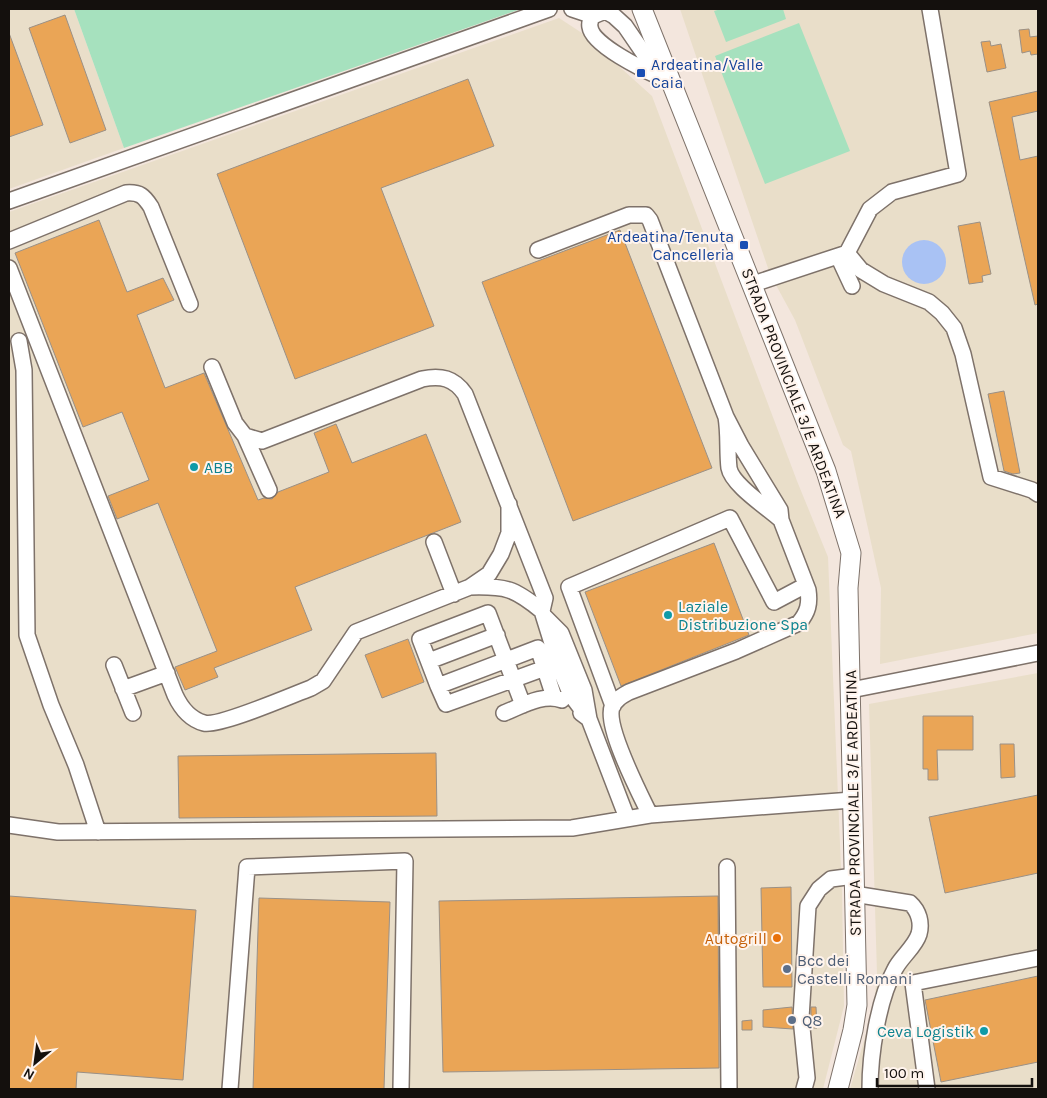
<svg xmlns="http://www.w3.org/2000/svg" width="1047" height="1098" viewBox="0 0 1047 1098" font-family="Karla,sans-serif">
	<rect width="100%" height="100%" fill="#f3e6dd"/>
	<path fill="#e9dec9" d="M9,9H74L124,148L9,189Z
		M680,9H1038V633L880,664L881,588L851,451L843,445L795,320L770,274Z
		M559,18L582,33L652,96L797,481L828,557L842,892L844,1006L823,1089H9V212Z
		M1038,673V1089H850L874,1006L877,974L869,704Z"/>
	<path fill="#a6e1be" d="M74,9H521L124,148Z
		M721,9H783L786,19L726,42L714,11Z
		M799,23L850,151L765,184L715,56Z"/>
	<path fill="#a9c2f4" d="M902 262a22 22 0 1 1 44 0a22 22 0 1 1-44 0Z"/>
	<path fill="#eaa556" stroke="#9a9086" d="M65,15L106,130L70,143L29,28Z
		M1029,29L1030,37L1038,36V54L1031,55L1030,51L1022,53L1019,30Z
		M9,33L43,125L9,137Z
		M990,41L991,46L1001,44L1006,68L987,72L981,42Z
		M468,79L494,146L381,188L434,326L295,379L217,174Z
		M1038,91V111L1012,117L1020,160L1038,156V304L1035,305L989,102Z
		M99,220L127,292L163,278L174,300L137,315L165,388L204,373L258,500L264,498L272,499L278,492L329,472L314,433L336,424L352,463L426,434L461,522L295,587L312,630L214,668L218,677L185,690L175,667L217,651L158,503L117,519L108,496L149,480L122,412L83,427L15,253Z
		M980,222L991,274L982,276L983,282L969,284L958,226Z
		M620,230L712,468L573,521L482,282Z
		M1004,391L1020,473L1013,474L1004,471L988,394Z
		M714,543L749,635L621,686L585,592Z
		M408,639L424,682L382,698L365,655Z
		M923,716H973V750H937L938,780H928V769H923Z
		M1000,744H1014L1015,777L1001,778Z
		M436,753L437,816L179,818L178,756Z
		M1038,795V873L945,893L929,817Z
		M791,887L792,987H763L761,888Z
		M9,896L196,910L183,1080L77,1072L76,1089H9Z
		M718,896L719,1068L443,1072L439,901Z
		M259,898L390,902L384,1089H253Z
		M1038,976V1062L941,1082L925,1000Z
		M792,1007L793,1029L763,1027V1010Z
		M811,1007H816L817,1028H811Z
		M752,1020V1030H742V1021Z"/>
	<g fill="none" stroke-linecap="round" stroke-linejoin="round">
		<g stroke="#7e726a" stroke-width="18">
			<path id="minor" d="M572,9L593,16
				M660,77L625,26L614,16L605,11L593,16C591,19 589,23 590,27C592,45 644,70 660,77L669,74
				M9,201L549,9
				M9,241L126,193C140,192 144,196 151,207L190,304
				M538,250L629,215H646L650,220L726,417L741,446L780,510L781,520C768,508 732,485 729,468C727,451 729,434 726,417
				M847,253L870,209L892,192L958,174L930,9
				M838,256L852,286
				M9,268L175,695C181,708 189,719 204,723C219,727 292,695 311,688L323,681L356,632L470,587L489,574L501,554L509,533V504
				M753,284L847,253L861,270L884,284L929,302L942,313L954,328L963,354L991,477L1032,490L1038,494
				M19,341L24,370L27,635L51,705L76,765L98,832
				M212,367L235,423L245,436L262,441L422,379C441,375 454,378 465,394L545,598L542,611L560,669L571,695L589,719L584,690L561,633L545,617
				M245,436L269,490
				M434,542L454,594
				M470,587C506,586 514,588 542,611
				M429,661L497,635
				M114,665L133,713
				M545,668L446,704L438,686L538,648L554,697
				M438,686L420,639L488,613L523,705
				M123,689L167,673
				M851,690L1038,653
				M613,706L569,587L730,518L774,602L806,585
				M504,713C522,706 543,693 562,700
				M581,713L589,719L627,818
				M650,815C640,794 605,727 612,707C616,699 622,696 629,692L736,651L799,623C808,612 810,604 808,590L781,520
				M9,825L58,832L572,828L650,815L852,800
				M727,867L729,1089
				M854,894L910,903C919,911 922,923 919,934C915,947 901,957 895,969C878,1000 870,1054 870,1089
				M230,1089L247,867L405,861L401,1089
				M804,1089L807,1078L801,1018L808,906L819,889L831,879L854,876
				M927,1089L913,983L1038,958"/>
		</g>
		<g stroke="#7e726a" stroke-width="21">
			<path id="major" d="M642,9L826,471L851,553L848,588L857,1005L853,1030L838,1089"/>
		</g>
		<use href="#minor" stroke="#fff" stroke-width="15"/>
		<use href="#major" stroke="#fff" stroke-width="19"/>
	</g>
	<g fill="#1a4fb4" stroke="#fff4ed" stroke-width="2">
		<rect x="636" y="68" width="10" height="10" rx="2.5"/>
		<rect x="739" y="240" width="10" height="10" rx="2.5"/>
	</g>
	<g fill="#0f9aa8" stroke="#fff4ed" stroke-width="2">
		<circle cx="194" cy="467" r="5"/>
		<circle cx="668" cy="615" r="5"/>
		<circle cx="984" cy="1031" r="5"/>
	</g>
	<circle fill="#e8710a" stroke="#fff4ed" stroke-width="2" cx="777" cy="938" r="5"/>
	<g fill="#5c6f8a" stroke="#fff4ed" stroke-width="2">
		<circle cx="787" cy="969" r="5"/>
		<circle cx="792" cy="1020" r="5"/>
	</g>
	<g text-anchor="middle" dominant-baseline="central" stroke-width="4" stroke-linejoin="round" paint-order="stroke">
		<g font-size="16" fill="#164399" stroke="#fff4ed" text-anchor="start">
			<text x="651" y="64">Ardeatina/Valle<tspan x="651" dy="18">Caia</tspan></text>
			<text x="734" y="236" text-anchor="end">Ardeatina/Tenuta<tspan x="734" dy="18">Cancelleria</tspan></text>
		</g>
		<g font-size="16" fill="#14100d" stroke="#fff4ed">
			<text transform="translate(794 393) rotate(69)">STRADA PROVINCIALE 3/E ARDEATINA</text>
			<text transform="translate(853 803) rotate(-91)">STRADA PROVINCIALE 3/E ARDEATINA</text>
		</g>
		<g font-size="16" fill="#0d838f" stroke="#fff4ed" text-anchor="start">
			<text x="204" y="467">ABB</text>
			<text x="678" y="606">Laziale<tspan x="678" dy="18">Distribuzione Spa</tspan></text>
			<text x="974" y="1031" text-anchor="end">Ceva Logistik</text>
		</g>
		<g font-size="16" fill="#c56008" stroke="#fff4ed" text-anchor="end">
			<text x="767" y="938">Autogrill</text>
		</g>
		<g font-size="16" fill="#4e5e75" stroke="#fff4ed" text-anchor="start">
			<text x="797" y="960">Bcc dei<tspan x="797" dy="18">Castelli Romani</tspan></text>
			<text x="802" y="1020">Q8</text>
		</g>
	</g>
	<rect width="1047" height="1098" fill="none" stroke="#14100d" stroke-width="20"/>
	<g transform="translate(35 1063) rotate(209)" stroke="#fff4ed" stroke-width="4" paint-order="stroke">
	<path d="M0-4L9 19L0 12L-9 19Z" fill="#14100d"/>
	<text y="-8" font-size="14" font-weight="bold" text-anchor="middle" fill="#14100d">N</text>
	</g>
	<path d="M877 1078v8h155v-8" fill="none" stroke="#14100d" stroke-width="2.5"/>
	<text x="884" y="1078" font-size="15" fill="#14100d" stroke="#fff4ed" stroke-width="4" paint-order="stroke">100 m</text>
</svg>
